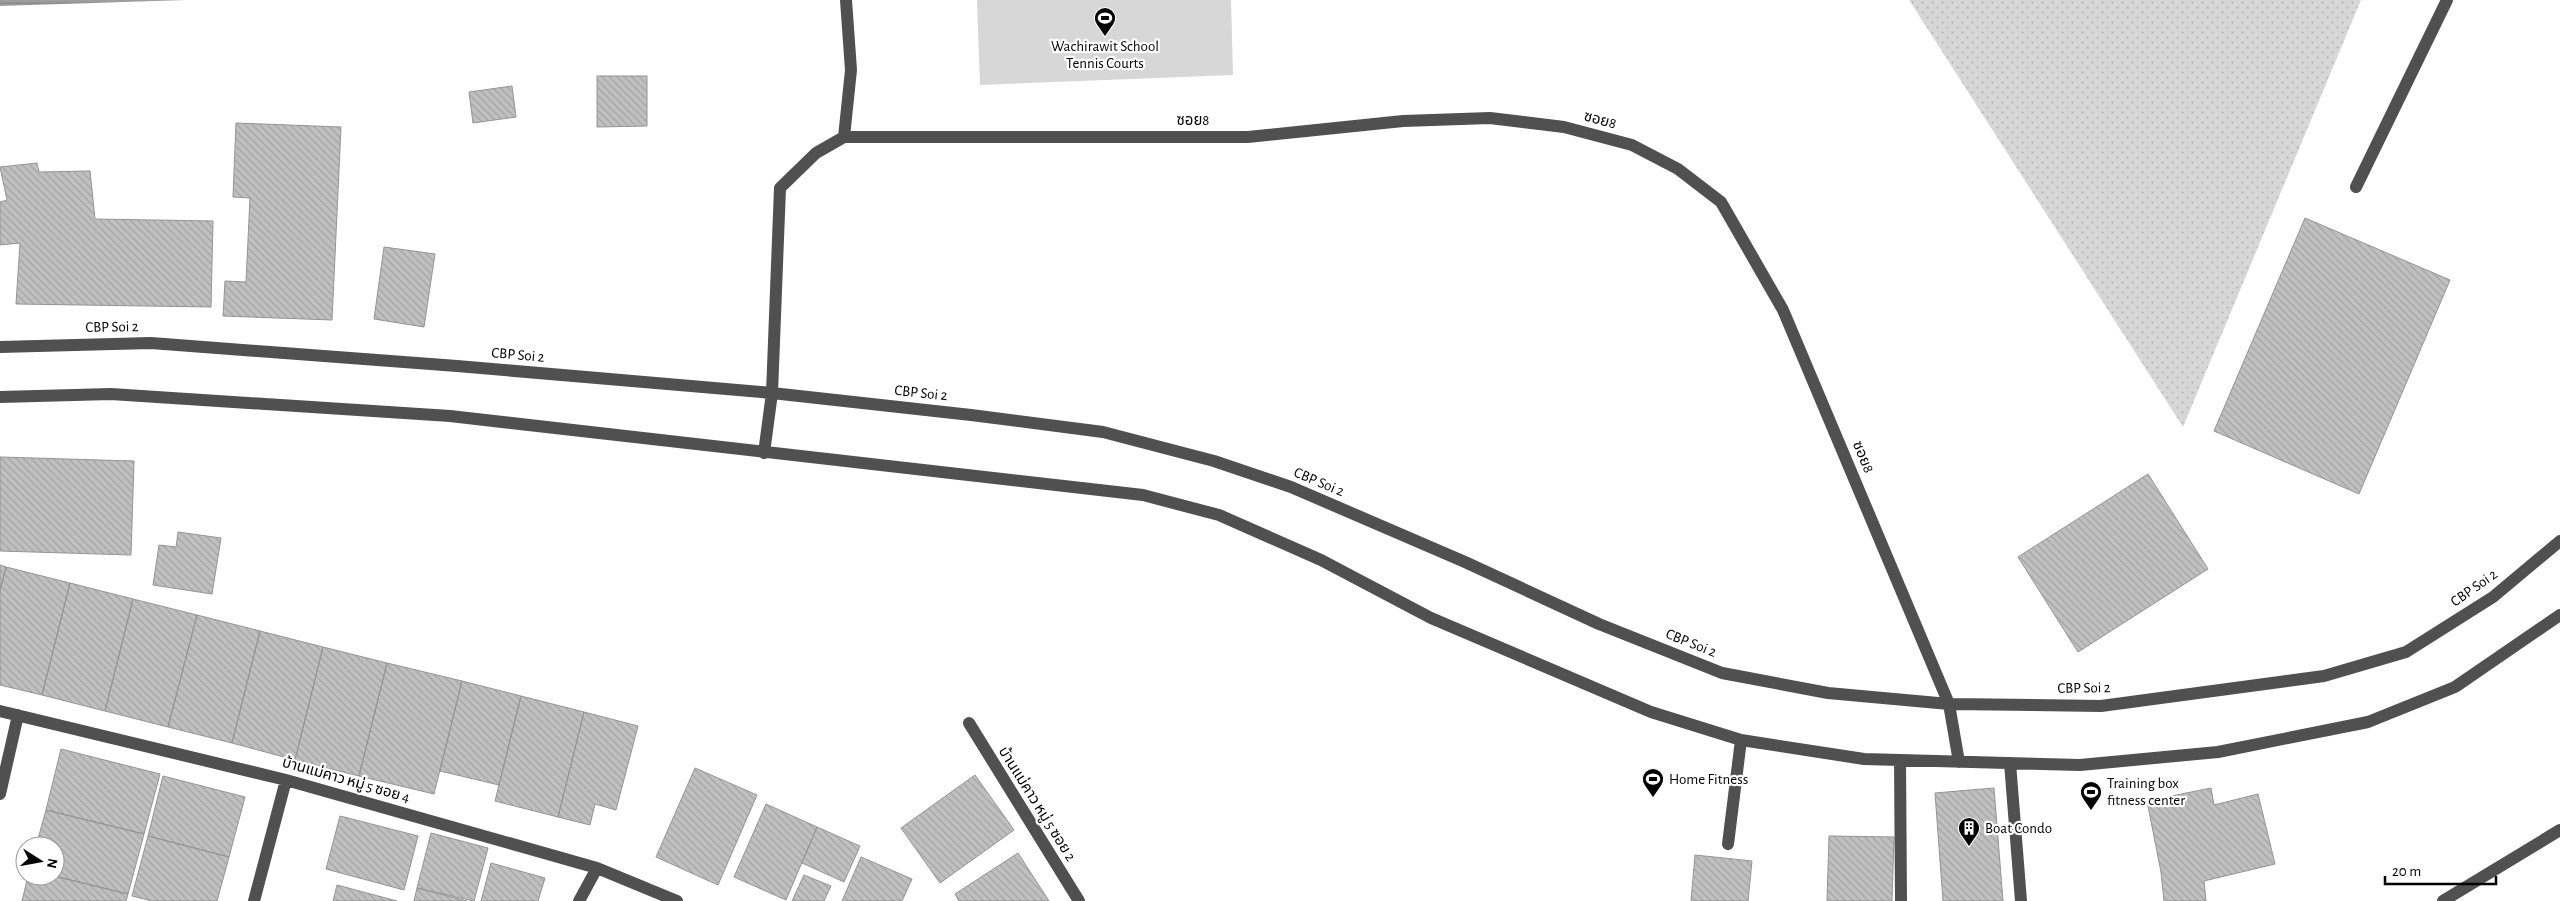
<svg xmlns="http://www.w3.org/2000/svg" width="2560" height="901" viewBox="0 0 2560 901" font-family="'Alegreya Sans','Noto Sans Thai',sans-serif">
	<defs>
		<pattern id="grass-dots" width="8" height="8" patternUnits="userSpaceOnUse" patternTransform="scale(1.25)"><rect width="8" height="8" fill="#d7d7d7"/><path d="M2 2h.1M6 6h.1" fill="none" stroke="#b7b7b7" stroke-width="1.8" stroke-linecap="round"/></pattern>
		<pattern id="water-rules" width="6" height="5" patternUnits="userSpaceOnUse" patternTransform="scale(1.25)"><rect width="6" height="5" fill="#9e9e9e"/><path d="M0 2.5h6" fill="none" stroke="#868686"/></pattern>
		<pattern id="building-back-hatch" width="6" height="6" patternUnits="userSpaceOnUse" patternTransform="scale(1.25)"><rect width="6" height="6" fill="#c0c0c0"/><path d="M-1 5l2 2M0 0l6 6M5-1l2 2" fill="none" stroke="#a3a3a3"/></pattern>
	</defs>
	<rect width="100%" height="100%" fill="#fff"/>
	<path fill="url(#grass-dots)" d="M1909,0H2361L2183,427Z"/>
	<path fill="#d7d7d7" d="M977,0H1231L1233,75L980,85Z"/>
	<path fill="url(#water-rules)" d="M0,0H186L0,6Z"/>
	<path fill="url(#building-back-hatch)" stroke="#949494" d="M597,76H647V126L597,127Z
		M512,86L516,117L473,123L469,92Z
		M236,123L341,127L332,320L223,316L225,281L246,282L250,198L233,197Z
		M37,163L39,172L90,171L95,219L213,221L211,307L16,304L20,243L0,245V202L7,200L0,167Z
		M2305,218L2450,280L2359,494L2214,431Z
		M384,247L435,254L424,327L374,319Z
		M0,457L134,461L131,555L0,551Z
		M2148,474L2208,569L2078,652L2018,557Z
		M178,532L221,538L212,594L153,585L159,545L176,547Z
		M0,565L6,567L0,591Z
		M6,567L70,583L42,695L0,685V591Z
		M70,583L133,599L105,711L42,695Z
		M133,599L197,615L168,727L105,711Z
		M197,615L260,631L232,743L168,727Z
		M260,631L323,647L295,760L232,743Z
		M323,647L387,663L359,776L295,760Z
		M387,663L462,681L434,794L359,776Z
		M462,681L521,696L499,785L440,771Z
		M521,696L584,712L558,817L495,801Z
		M584,712L638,726L616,810L595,804L590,825L558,817Z
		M61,749L160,774L144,834L46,810Z
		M695,768L757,795L718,885L656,857Z
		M975,775L1014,830L940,883L901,828Z
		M163,776L245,797L229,857L148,836Z
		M1994,788L2003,901H1943L1935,793Z
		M2211,788L2214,805L2258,794L2275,864L2204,881L2206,901H2164L2161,872L2147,801Z
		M766,804L817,827L786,900L734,877Z
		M46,810L144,834L128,894L54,876L55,846H36Z
		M340,816L418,836L404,890L326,869Z
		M817,827L860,846L844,882L802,863Z
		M431,833L488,848L474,901L417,888Z
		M148,836L229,857L217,901H152L132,896Z
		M1829,836L1894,837L1892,901H1827Z
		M1018,853L1049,901H959L955,894Z
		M1695,855L1752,861L1748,901H1691Z
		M861,857L912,879L902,901H842Z
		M491,863L545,878L538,901H481Z
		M804,875L831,886L824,901H792Z
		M28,876H54L128,894L126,901H22Z
		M337,885L397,901H333Z
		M417,888L467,901H414Z"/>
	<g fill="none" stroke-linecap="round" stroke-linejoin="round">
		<path stroke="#505050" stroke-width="12" d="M844,137H1248L1403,121L1490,118L1564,127L1632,145L1678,169L1721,202L1783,310L1949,704L1959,762
			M2356,187L2447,0
			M0,347L151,343L457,366L772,393L971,415L1103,432L1214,461L1291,487L1465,562L1599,624L1722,673L1828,693L1949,704L2101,706L2324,676L2406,652L2493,597L2560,541
			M0,397L111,394L450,416L1143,495L1219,515L1321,560L1431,618L1651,712L1741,740L1864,759L2080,765L2218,752L2368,722L2455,687L2560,615
			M764,453L772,393L780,188L816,153L844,137L851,70L846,0
			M0,711L286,780L597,868L677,901
			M969,723L1079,901
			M1900,760L1901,901
			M2010,763L2021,901
			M0,794L18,715
			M1728,844L1741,740
			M254,901L286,780
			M579,901L597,868
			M2443,901L2560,830"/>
	</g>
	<defs>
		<g id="stadium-pin" transform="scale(1.125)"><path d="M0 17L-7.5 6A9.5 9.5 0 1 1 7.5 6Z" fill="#000" stroke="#fff"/><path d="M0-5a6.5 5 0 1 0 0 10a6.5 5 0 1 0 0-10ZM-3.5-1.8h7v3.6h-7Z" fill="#fff"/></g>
		<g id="building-pin" transform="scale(1.125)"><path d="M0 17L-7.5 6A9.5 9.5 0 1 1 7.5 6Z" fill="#000" stroke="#fff"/><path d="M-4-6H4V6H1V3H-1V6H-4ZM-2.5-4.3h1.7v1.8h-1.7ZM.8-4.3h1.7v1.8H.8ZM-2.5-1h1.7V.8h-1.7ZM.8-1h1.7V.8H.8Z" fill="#fff"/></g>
	</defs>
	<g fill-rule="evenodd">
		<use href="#stadium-pin" x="1105" y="18"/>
		<use href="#stadium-pin" x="1653" y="779"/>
		<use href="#stadium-pin" x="2091" y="792"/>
		<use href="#building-pin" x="1969" y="828"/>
	</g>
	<g text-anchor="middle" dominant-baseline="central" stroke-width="4.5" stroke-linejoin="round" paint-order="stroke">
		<g font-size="15" fill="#000" stroke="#fff" text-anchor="start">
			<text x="1105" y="46" text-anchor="middle">Wachirawit School<tspan x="1105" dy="17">Tennis Courts</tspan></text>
			<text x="1669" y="779">Home Fitness</text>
			<text x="2107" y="783">Training box<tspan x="2107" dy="17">fitness center</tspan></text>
			<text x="1985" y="828">Boat Condo</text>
		</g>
		<g font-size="15" fill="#000" stroke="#fff">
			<text x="1193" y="120">ซอย8</text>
			<text transform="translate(1600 120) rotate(15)">ซอย8</text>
			<text transform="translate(112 327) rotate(-1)">CBP Soi 2</text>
			<text transform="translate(518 355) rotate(5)">CBP Soi 2</text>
			<text transform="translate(921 393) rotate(6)">CBP Soi 2</text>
			<text transform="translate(1863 457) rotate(67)">ซอย8</text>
			<text transform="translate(1319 482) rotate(23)">CBP Soi 2</text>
			<text transform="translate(2474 588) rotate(-35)">CBP Soi 2</text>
			<text transform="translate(1691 643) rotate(22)">CBP Soi 2</text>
			<text transform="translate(2084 688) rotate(-1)">CBP Soi 2</text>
			<text transform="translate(346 780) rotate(16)">บ้านแม่คาว หมู่ 5 ซอย 4</text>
			<text transform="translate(1037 804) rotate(58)">บ้านแม่คาว หมู่ 5 ซอย 2</text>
		</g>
	</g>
	<g transform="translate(40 861) rotate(101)"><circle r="24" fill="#ffffff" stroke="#999999"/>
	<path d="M0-4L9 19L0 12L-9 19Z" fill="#000000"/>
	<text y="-8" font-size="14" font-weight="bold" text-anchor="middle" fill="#000000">N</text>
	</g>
	<path d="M2385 876v8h111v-8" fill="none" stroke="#000000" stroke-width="2.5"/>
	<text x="2392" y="876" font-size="15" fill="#000000" stroke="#ffffff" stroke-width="4" paint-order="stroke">20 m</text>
</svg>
